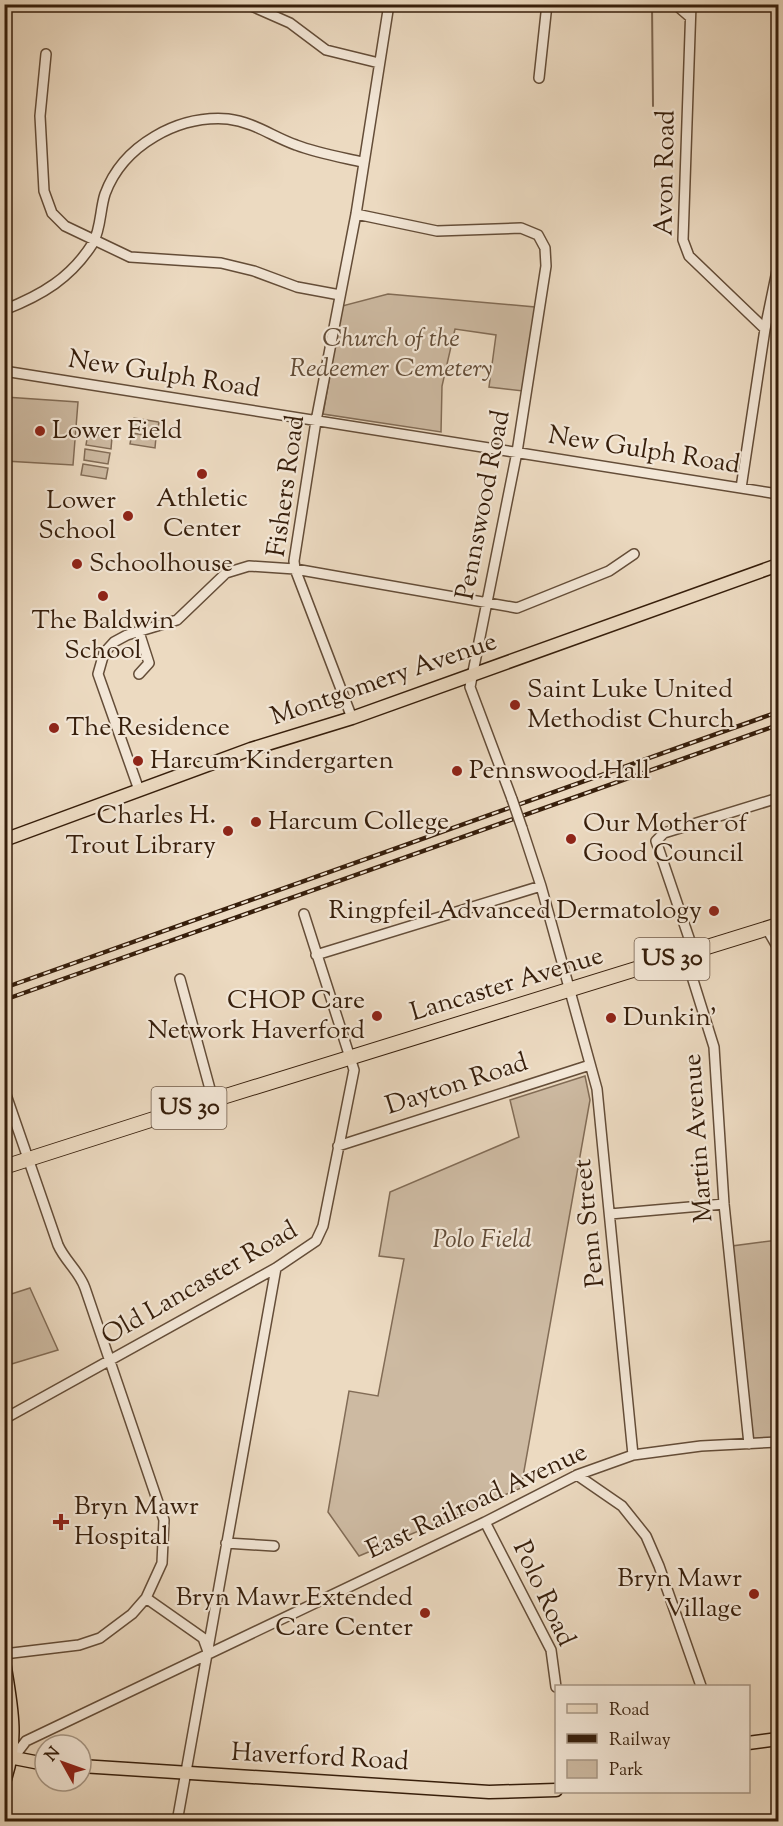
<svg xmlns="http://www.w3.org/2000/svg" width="783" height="1826" viewBox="0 0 783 1826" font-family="'Sorts Mill Goudy',serif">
	<rect width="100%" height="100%" fill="#ecdac1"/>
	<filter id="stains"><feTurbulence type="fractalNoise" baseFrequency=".00333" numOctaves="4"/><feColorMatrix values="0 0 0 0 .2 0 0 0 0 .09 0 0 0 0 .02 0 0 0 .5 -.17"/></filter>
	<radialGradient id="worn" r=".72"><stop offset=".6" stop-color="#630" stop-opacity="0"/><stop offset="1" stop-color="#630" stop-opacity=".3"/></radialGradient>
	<path fill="#cdbaa2" stroke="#826c56" stroke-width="1.5" d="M388,294L535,307L523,391L489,387L496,335L455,329L442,386L441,432L323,414L342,306Z
		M5,397L78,402L73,465L5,461Z
		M134,418L159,422L157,433L132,429Z
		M88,433L112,437L111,449L86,445Z
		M132,433L156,437L155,448L130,444Z
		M85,449L110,453L108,464L84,460Z
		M83,464L108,468L106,479L81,475Z
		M585,1076L590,1100L521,1488L359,1556L328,1512L349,1391L378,1396L404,1259L379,1256L390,1192L519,1137L510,1100Z
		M778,1240V1438L752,1440L732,1246Z
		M30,1288L58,1350L5,1366V1296Z"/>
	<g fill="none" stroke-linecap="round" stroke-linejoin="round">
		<path stroke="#7e6853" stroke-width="2" d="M652,4L653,106"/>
		<g stroke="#644d38" stroke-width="12">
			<path id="minor" d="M247,4L290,23L326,50L379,63
				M675,4L690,17
				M691,4L683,240L689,256L765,329L741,488
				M46,54L40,116L44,191L52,213L65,226L130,257L221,263L254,271L297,287L340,295
				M539,78L547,4
				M356,214L437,231L521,228L538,235L545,248L546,266L517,452L470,687L512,799
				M4,310C42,295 71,278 93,243C101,229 100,209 105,194C123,145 178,115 228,119C254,122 273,137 296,145C317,153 340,157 362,162
				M765,329L778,266
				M4,371L778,494
				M139,632L149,663L139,674
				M352,718L295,569L294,561L316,421L356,214L389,4
				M139,790L98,674L104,653L114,642L127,635L177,620L226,573L249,566L295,569L517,608L609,571L634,554
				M522,828L541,886L597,1089L633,1455
				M767,929L778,948
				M316,955L541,886
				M180,979L213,1100
				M4,1089L58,1245C65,1261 79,1271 85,1288L164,1520L162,1563L146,1598L132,1614L100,1638L79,1645L4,1654
				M338,1146L590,1065
				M610,1214L724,1204
				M4,1419L276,1268L316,1241L323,1226L354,1070L304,914
				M749,1444L724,1204L714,1047L688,964L690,941L656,841L664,833L778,798
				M577,1475L622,1506L646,1536L659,1566L701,1686
				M485,1522L551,1650L556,1687
				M226,1543L274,1546
				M146,1598L203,1638L207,1649
				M13,1758L26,1741L485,1522L577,1475L633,1455L701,1446L778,1442
				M177,1822L276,1268"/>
		</g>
		<g stroke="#361e0b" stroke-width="15">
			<path id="major" d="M4,840L251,749L352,718L778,565
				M4,1662C11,1704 19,1741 4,1782
				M748,1743L778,1739
				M4,1756L45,1764
				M81,1766L489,1792L556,1790"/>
		</g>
		<g stroke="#361e0b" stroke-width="16">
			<path id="highway" d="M4,1167L213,1100L778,925"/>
		</g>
		<use href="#minor" stroke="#f3e7d7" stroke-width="9"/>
		<use href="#major" stroke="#ecdac1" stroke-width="12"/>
		<use href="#highway" stroke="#ecdac1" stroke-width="14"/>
		<g stroke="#361e0b" stroke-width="4.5">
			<path id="rail" d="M4,988L778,712
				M4,1000L778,725"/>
		</g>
		<use href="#rail" stroke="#f3e7d7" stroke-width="2" stroke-dasharray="7" stroke-linecap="butt"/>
		<g stroke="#644d38" stroke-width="12" stroke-linecap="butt">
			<path id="minor-bridge" d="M512,799L522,828"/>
		</g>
		<use href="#minor-bridge" stroke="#f3e7d7" stroke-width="9"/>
	</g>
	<g fill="#8f2418" stroke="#f3e7d7" stroke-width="2">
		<circle cx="40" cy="431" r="6"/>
		<circle cx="202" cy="474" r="6"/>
		<circle cx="128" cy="516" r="6"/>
		<circle cx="77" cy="564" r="6"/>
		<circle cx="103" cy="596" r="6"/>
		<circle cx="515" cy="705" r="6"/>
		<circle cx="54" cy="728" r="6"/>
		<circle cx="138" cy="761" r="6"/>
		<circle cx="457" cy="771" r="6"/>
		<circle cx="256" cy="822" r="6"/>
		<circle cx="228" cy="831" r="6"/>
		<circle cx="571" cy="839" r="6"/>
		<circle cx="714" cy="911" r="6"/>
		<circle cx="377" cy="1016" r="6"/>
		<circle cx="611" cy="1018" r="6"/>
		<path d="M58 1513h6v6h6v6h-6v6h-6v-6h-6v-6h6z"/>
		<circle cx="754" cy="1594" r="6"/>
		<circle cx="425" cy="1613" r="6"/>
	</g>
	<g text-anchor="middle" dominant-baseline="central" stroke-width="4.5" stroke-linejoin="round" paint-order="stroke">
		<g fill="#f3e7d7" stroke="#6f5a48" stroke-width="1.5">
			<rect x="634.5" y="938" width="75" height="42" rx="4.5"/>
			<rect x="151.5" y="1087" width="75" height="42" rx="4.5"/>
		</g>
		<g font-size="24" font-weight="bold" fill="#361e0b">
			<text x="672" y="959">US 30</text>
			<text x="189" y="1108">US 30</text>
		</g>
		<g font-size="26" fill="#361e0b" stroke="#f3e7d7">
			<text transform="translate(666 173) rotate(-89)">Avon Road</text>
			<text transform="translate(164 375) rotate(9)">New Gulph Road</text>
			<text transform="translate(644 451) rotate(9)">New Gulph Road</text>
			<text transform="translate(287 486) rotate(-82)">Fishers Road</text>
			<text transform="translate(484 505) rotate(-79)">Pennswood Road</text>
			<text transform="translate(384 680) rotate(-19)">Montgomery Avenue</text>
			<text transform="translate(507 985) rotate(-17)">Lancaster Avenue</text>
			<text transform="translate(457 1085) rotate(-18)">Dayton Road</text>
			<text transform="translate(699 1138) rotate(-94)">Martin Avenue</text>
			<text transform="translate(590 1223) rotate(-96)">Penn Street</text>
			<text transform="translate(200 1284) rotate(-30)">Old Lancaster Road</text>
			<text transform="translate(477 1502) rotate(-25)">East Railroad Avenue</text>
			<text transform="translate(543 1594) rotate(65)">Polo Road</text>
			<text transform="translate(320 1758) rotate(3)">Haverford Road</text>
		</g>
		<g font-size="26" font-style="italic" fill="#634d38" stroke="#f3e7d7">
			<text x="391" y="339">Church of the<tspan x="391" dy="30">Redeemer Cemetery</tspan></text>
			<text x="482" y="1240">Polo Field</text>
		</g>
		<g font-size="26" fill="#361e0b" stroke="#f3e7d7" text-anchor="start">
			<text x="52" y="431">Lower Field</text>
			<text x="202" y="499" text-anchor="middle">Athletic<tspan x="202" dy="30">Center</tspan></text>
			<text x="116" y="501" text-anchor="end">Lower<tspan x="116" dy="30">School</tspan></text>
			<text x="89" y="564">Schoolhouse</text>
			<text x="103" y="621" text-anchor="middle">The Baldwin<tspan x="103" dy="30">School</tspan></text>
			<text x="527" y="690">Saint Luke United<tspan x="527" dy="30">Methodist Church</tspan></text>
			<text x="66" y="728">The Residence</text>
			<text x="150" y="761">Harcum Kindergarten</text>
			<text x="469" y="771">Pennswood Hall</text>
			<text x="216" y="816" text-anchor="end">Charles H.<tspan x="216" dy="30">Trout Library</tspan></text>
			<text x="268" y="822">Harcum College</text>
			<text x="583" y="824">Our Mother of<tspan x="583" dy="30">Good Council</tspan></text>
			<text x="702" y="911" text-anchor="end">Ringpfeil Advanced Dermatology</text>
			<text x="365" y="1001" text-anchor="end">CHOP Care<tspan x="365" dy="30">Network Haverford</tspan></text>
			<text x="623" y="1018">Dunkin'</text>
			<text x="74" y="1507">Bryn Mawr<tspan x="74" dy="30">Hospital</tspan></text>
			<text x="742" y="1579" text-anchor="end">Bryn Mawr<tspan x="742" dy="30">Village</tspan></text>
			<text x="413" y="1598" text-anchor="end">Bryn Mawr Extended<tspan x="413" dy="30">Care Center</tspan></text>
		</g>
	</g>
	<rect width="783" height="1826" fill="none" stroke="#ecdac1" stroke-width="24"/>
	<rect x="6" y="6" width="771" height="1814" fill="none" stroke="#361e0b" stroke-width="3"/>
	<rect x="12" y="12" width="759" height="1802" fill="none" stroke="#361e0b" stroke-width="1.5"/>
	<rect x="555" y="1685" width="195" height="108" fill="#f3e7d7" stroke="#a79785" stroke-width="1.5"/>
	<rect x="567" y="1704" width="30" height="9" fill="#ecdac1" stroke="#a79785" stroke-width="1.5"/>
	<text x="609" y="1715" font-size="18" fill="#361e0b">Road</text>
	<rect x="567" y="1734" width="30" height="9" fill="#361e0b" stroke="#a79785" stroke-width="1.5"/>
	<text x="609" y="1745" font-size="18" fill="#361e0b">Railway</text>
	<rect x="567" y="1760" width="30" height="18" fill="#cdbaa2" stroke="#a79785" stroke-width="1.5"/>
	<text x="609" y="1775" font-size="18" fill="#361e0b">Park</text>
	<g transform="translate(63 1763) rotate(310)"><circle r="28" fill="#f3e7d7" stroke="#a79785" stroke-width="1.5"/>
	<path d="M0-4.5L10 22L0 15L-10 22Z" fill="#8f2418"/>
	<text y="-9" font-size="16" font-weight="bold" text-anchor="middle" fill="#361e0b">N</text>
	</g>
	<rect width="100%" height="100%" filter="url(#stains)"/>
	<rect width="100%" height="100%" fill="url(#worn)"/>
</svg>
